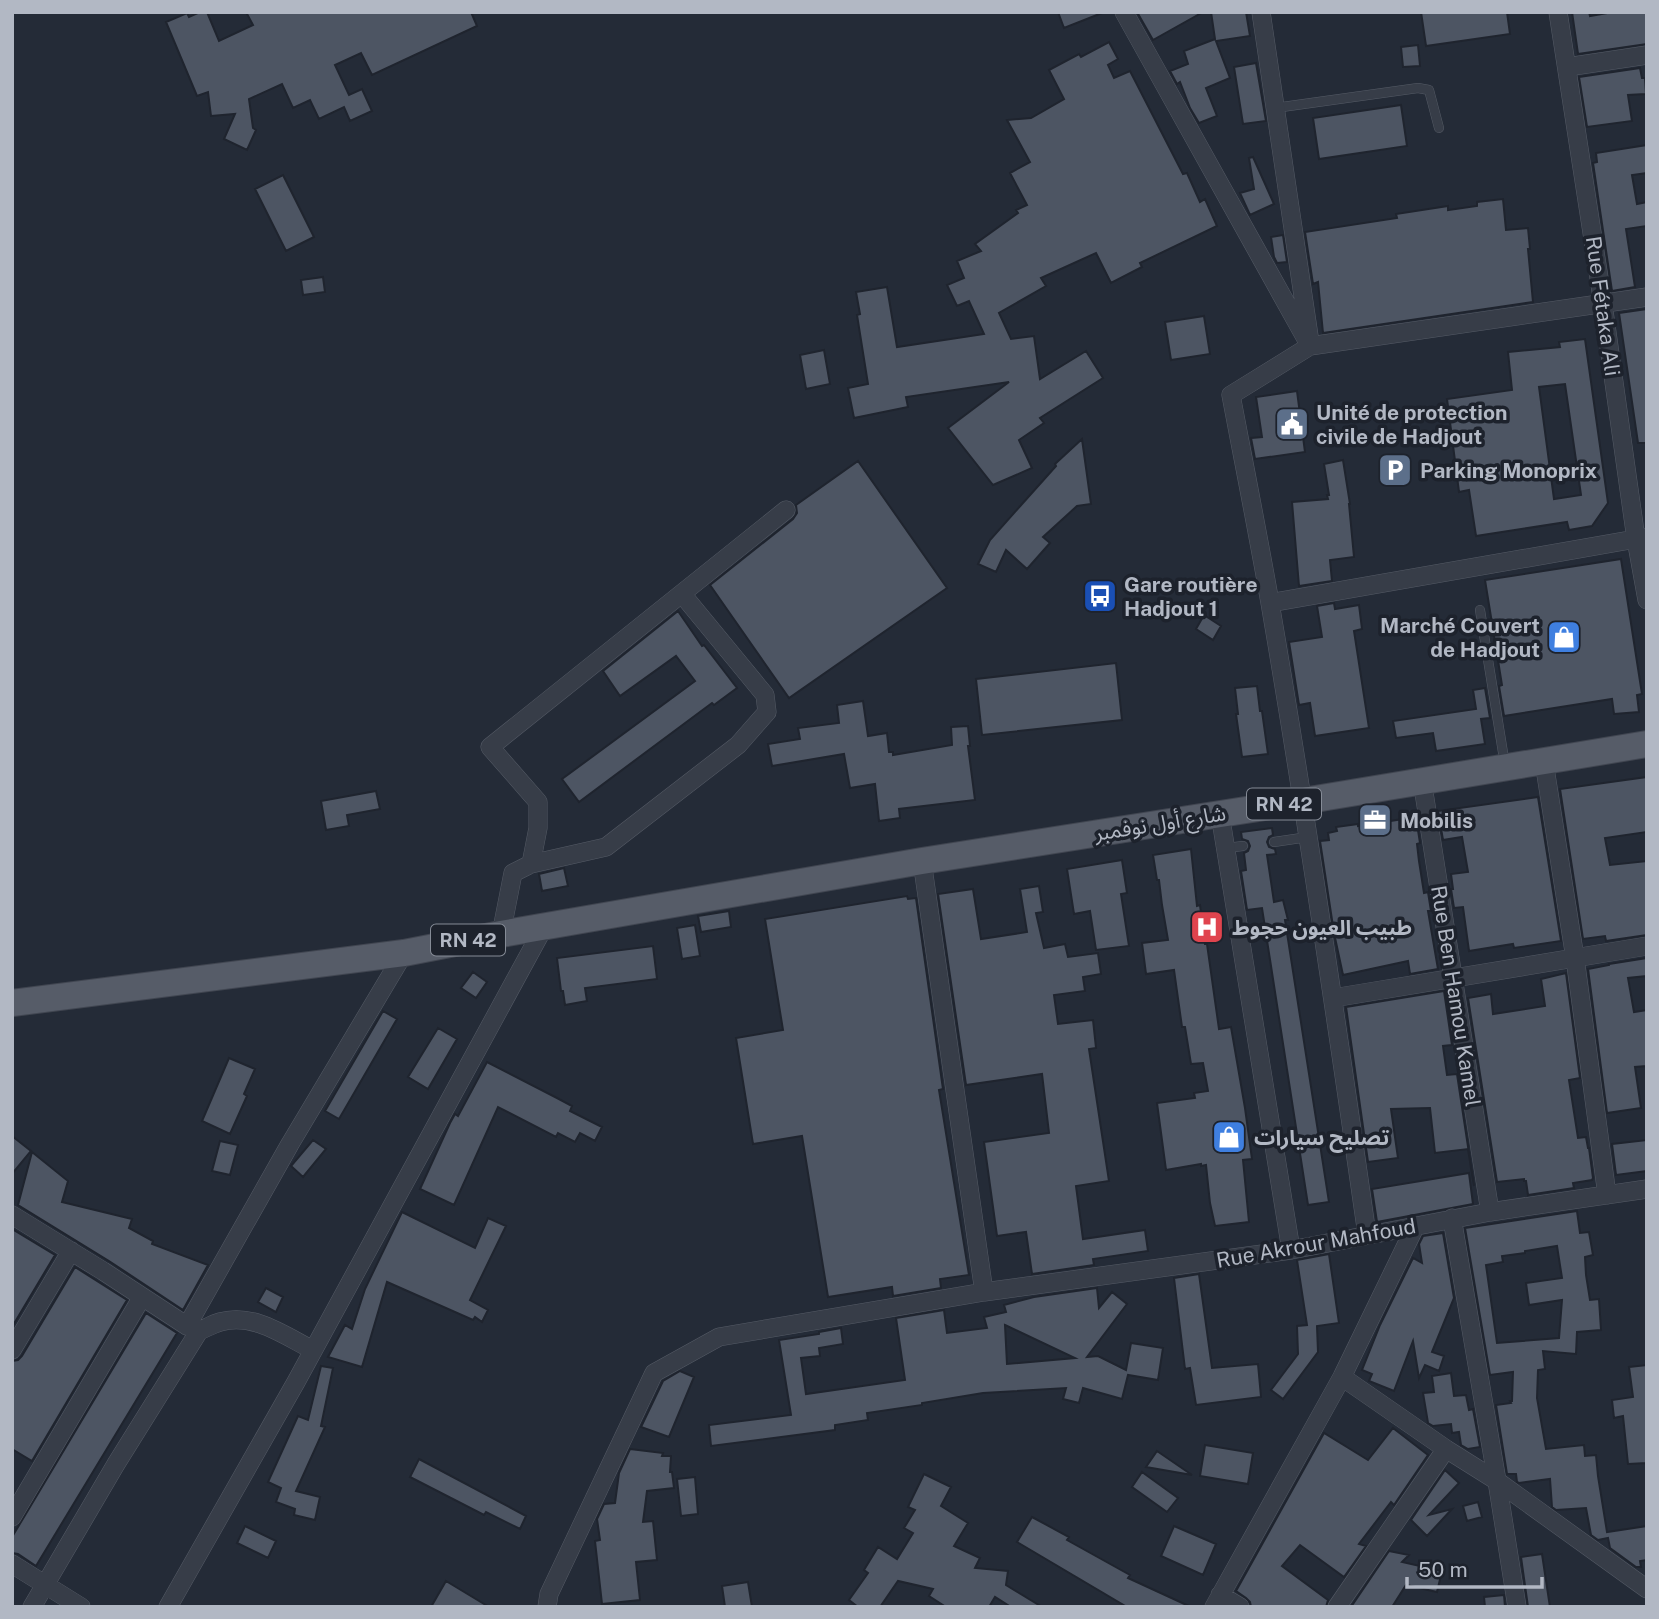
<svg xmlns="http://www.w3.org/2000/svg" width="1659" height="1619" viewBox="0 0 1659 1619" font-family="'Public Sans','Noto Sans Arabic',sans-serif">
	<rect width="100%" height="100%" fill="#242b37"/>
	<path fill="#4d5563" stroke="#1f242e" stroke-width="2" fill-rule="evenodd" d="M200,12H207L219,41L253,25L246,12H471L477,26L372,75L361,53L335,65L349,95L362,89L372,111L350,121L344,107L319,119L310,100L293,108L282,84L249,99L253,128L256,130L247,150L224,139L235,114L211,116L208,92L197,96L166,22L187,13L189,17Z
		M1058,12H1102V13L1064,28Z
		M1137,12H1203L1153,40Z
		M1211,12H1246L1250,36L1216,41L1230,78L1206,88L1217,116L1199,123L1190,108L1180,82L1177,84L1170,71L1188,64L1184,51L1215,39Z
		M1421,12H1507L1510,34L1426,46Z
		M1572,12H1589L1590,16L1613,12H1647V44L1578,54Z
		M1109,42L1118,59L1108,65L1114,78L1130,71L1183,174L1187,173L1200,202L1205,199L1217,226L1140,263L1142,267L1111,283L1096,253L1041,278L1046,286L999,313L1011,339L1034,336L1040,379L1086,351L1103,378L1040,418L1044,423L1019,440L1032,468L993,485L948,428L1009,382L906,397L908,407L854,418L848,388L868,384L857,315L860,314L856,292L887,287L897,347L984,334L969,301L957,306L947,285L964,278L957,261L981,251L975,244L1018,213L1016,210L1027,205L1010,173L1030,162L1007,120L1031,118L1064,99L1049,70L1079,54L1081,57Z
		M1418,45L1420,66L1403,67L1401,47Z
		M1256,63L1266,121L1243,124L1234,67Z
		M1640,68L1642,78H1645L1646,94L1628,95L1632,121L1587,127L1579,77Z
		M1401,105L1407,146L1319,159L1313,118Z
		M1647,145V173L1632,175L1637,204L1647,202V226L1626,229L1635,287L1612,291L1593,163L1597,162L1596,153Z
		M1253,157L1274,204L1250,215L1240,193L1254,189L1249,158Z
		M283,175L314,237L286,251L255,189Z
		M1503,199L1506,230L1528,228L1530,249H1528L1533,302L1323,333L1318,282L1313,284L1305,232L1397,218L1396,214L1448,206V210L1477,206V202Z
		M1283,235L1287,262L1277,263L1274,257L1271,237Z
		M323,277L325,292L303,295L301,280Z
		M1647,309V443H1638L1619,313Z
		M1204,316L1210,354L1171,360L1165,322Z
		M1585,339L1608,503L1592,526L1569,530L1567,522L1476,536L1469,490L1459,492L1447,399L1512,390L1508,352L1560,347L1559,342ZM1565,384L1581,495L1554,499L1539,387Z
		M824,350L830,384L806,389L800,355Z
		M1297,391L1305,452L1255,459L1251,438L1262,437L1256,397Z
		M1082,439L1091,504L1077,506L1043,537L1050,543L1027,569L1006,550L996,572L978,564L990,540L1056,466L1055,464Z
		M1343,460L1350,504H1349L1354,557L1330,560L1332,581L1299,586L1292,502L1328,499L1327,495H1329L1324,464Z
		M858,461L947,588L789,698L710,585L793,519L797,513L796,505Z
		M1621,559L1642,694L1637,695L1639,712L1614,714L1612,699L1504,716L1499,686L1502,685L1485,580Z
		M1334,603L1335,609L1359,605L1362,629L1354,631L1369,728L1315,736L1310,703L1299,705L1289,642L1322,637L1317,606Z
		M678,611L702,646L704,645L737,688L714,705L712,703L579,802L562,779L695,681L676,656L620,696L603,671Z
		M1204,615L1221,626L1213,640L1196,629Z
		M1116,663L1122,720L982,735L976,679Z
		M1257,686L1260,711H1262L1268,754L1242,757L1236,714H1238L1235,688Z
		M1485,688L1490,718L1481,719L1485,744L1436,751L1433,733L1396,738L1393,721L1476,709L1473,690Z
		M863,701L868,736L887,733L889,752H893V755L952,745L951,727L968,726L970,746H968L975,800L899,809L900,818L879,821L875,784L850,788L844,754L772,766L768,744L800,739L798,728L839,723L837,705Z
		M1647,777V832L1605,838L1610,865L1647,861V935L1606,941L1605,936L1583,939L1560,789Z
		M376,791L380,809L347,815L349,826L326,830L321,801Z
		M1538,797L1561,941L1514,948L1513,944L1469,951L1463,907L1454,908L1451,889H1453L1451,874L1468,872L1462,837L1443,840L1438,811Z
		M1416,817L1420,843L1417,844L1419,861L1424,893L1428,892L1431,911H1428L1438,969L1410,974L1408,961L1343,975L1334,933L1320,841L1329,840L1328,833L1337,831L1336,827L1358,824V826Z
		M1272,828L1273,835L1269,837L1267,842L1269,847L1275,849L1276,854L1267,855L1274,902L1283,900L1288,920H1285L1329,1202L1308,1205L1262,908L1247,910L1241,871L1246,870L1244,853L1248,851L1250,846L1248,841L1242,839L1241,832Z
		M1191,849L1197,906L1200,905L1205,944H1207L1219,1029L1231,1027L1245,1108L1252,1159L1243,1160L1249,1222L1215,1226L1210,1203L1206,1165L1201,1166V1164L1166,1170L1157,1103L1195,1098L1194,1093L1208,1091L1203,1063L1191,1064L1185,1027H1182L1174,970L1146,974L1142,943L1168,940L1162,905L1159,880H1157L1153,855Z
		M1122,860L1127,893L1121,894L1129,946L1096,950L1090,911L1074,914L1067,869Z
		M564,868L568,886L542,891L539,874Z
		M1039,886L1043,912L1036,913L1044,948L1065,944L1068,957L1098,953L1101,974L1083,977L1085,991L1054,995L1058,1024L1093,1020L1096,1048L1089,1049L1109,1181L1076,1186L1083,1239L1145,1230L1148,1251L1093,1259L1094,1265L1032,1274L1026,1232L997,1236L984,1142L1049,1133L1042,1074L966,1085L938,894L973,889L981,939L1027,932L1020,889Z
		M907,896L908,899L916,898L943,1089L939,1090L969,1275L940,1279L941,1288L893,1296L892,1287L828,1297L802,1136L753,1144L736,1038L783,1030L765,919Z
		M729,911L731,927L701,932L698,916Z
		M695,925L700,956L682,959L677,928Z
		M653,946L657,979L585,988L587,1001L565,1005L563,991H561L557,958Z
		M1647,958V976L1628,978L1634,1012L1647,1010V1066L1635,1067L1641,1108L1607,1113L1588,969L1609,965V964Z
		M473,972L487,982L476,998L461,988Z
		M1566,973L1580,1078L1569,1080L1578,1138L1586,1137L1588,1148H1589L1593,1178L1592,1180L1573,1183L1574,1188L1528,1195L1526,1181H1524V1179L1497,1182L1468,998L1491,994L1493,1014L1545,1006L1541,979Z
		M1444,991L1452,1045L1443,1046L1447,1075L1457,1074L1474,1186L1468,1149L1435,1153L1430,1108L1391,1109L1398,1158L1368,1162L1346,1007Z
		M383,1011L397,1019L339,1119L325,1111Z
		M438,1028L457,1039L428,1089L408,1077Z
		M229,1058L255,1069L244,1094L247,1096L230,1134L202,1121Z
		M487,1062L557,1098L572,1106L570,1111L602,1127L595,1141L580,1133L575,1142L558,1133L556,1137L498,1107L454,1205L420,1189L450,1123L455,1114L458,1116Z
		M12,1136L31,1151L12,1174Z
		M313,1140L326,1149L303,1177L291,1166Z
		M1647,1140V1171L1616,1175L1612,1144Z
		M220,1141L238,1145L230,1175L212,1171Z
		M32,1152L68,1181L62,1202L132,1219L129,1228L153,1241L152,1244L208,1265L183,1310L109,1261L18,1205Z
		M1469,1173L1473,1204L1377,1222L1372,1189Z
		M1577,1211L1580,1233L1589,1232L1593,1255L1585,1257L1586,1275L1590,1300L1599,1299L1601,1330L1577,1332L1576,1354L1543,1351L1545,1369L1538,1370L1537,1398L1546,1449L1584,1445L1585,1456L1596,1455L1598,1476L1607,1532L1647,1526V1560L1640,1561L1641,1567H1636L1610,1548L1608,1538L1598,1540L1591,1535L1586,1508L1556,1510L1552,1507L1550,1479L1519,1483L1517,1482L1516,1474H1507L1496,1405L1511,1403L1510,1401H1512L1513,1372L1490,1375L1465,1228ZM1557,1246L1562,1278L1526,1283L1529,1305L1562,1300L1559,1338L1497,1343L1486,1265L1503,1262L1502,1256L1525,1253V1251Z
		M402,1212L475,1248L488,1218L506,1226L470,1300L488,1310L482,1322L475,1317L473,1320L387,1282L362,1367L328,1357L345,1325L352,1329L365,1289Z
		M12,1229L55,1255L12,1327Z
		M1443,1233L1454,1298L1432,1352L1444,1356L1439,1371L1425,1365L1419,1378L1413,1341L1394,1391L1369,1381L1372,1374L1362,1370L1380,1325L1413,1258L1422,1263L1419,1244L1423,1236Z
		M1329,1254L1339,1323L1317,1326L1318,1352L1283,1399L1271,1390L1298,1354L1297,1326L1307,1325L1297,1260Z
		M75,1267L127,1300L32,1461L12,1449V1361L18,1360L22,1356Z
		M1199,1274L1212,1368L1258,1364L1261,1397L1196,1405L1190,1368L1185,1369L1174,1278Z
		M266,1288L283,1297L276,1312L258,1302Z
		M1097,1288L1099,1308L1112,1292L1127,1304L1087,1357L1098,1356L1126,1370L1131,1343L1163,1348L1158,1380L1128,1375L1122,1399L1083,1388L1079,1403L1063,1399L1066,1388L983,1393L922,1403V1405L867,1413L868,1420L835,1425V1430L711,1446L709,1425L791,1415L779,1340L819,1334V1332L841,1328L843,1344L819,1348L820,1356L801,1358L806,1394L905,1380L896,1318L944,1310L947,1333L987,1328L984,1317L1006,1312L1004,1305L1034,1297ZM1005,1325L1075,1358L1007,1364Z
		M146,1313L177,1333L36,1566L18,1554L12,1553V1537Z
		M1647,1365V1463L1628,1464L1623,1416L1614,1418L1612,1400L1633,1397L1629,1367Z
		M321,1366L333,1368L321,1426L325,1427L296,1491L320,1497L315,1520L294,1515L295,1509L276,1502L281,1488L268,1482L298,1416L308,1420Z
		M680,1371L694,1377L669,1437L641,1427L663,1381Z
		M1451,1373L1454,1396L1466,1395L1469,1410L1473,1409L1480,1447L1468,1449L1461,1445L1459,1432L1452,1433L1451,1424L1433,1426L1428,1423L1423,1393L1434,1392L1432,1376Z
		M1393,1428L1428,1455L1394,1505L1391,1502L1359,1544L1366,1546L1344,1577L1300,1545L1282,1566L1328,1600L1326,1607H1251L1250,1602L1246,1598L1236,1591L1324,1433L1368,1460Z
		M1205,1445L1253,1453L1248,1484L1200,1476Z
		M630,1449L663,1453L662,1456H671L670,1472H672L674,1488L647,1491L643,1522L653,1521L657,1560L636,1562L640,1600L602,1604L595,1541L600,1540L597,1519L604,1504L615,1503L619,1473Z
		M1157,1451L1192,1475L1146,1467Z
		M419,1459L526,1516L520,1529L486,1512L484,1515L410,1477Z
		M1445,1470L1459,1483L1429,1515L1452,1509L1427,1536L1411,1520Z
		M1142,1472L1178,1498L1167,1512L1132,1487Z
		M924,1474L951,1487L941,1506L968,1523L954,1546L980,1558L975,1568L1008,1571L1006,1585L1042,1607H1011L995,1597L989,1607H946L929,1596L933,1589L898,1581L880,1607H858L849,1600L868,1573L864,1570L878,1547L897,1559L913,1533L904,1528L915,1510L908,1507Z
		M695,1477L698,1514L681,1516L677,1479Z
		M1478,1502L1482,1517L1467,1521L1463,1506Z
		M1032,1517L1069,1537L1067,1540L1130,1575L1128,1578L1191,1607H1127L1017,1542Z
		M245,1526L276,1541L268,1558L237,1543Z
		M1174,1526L1216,1544L1203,1575L1161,1556Z
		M1389,1551L1409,1555L1402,1562L1442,1571L1437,1592L1406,1585L1392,1607H1351Z
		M1542,1554L1550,1607H1528L1521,1557Z
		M446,1581L489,1607H431Z
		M748,1582L752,1607H725L722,1586Z
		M1504,1595L1505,1607H1485L1484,1597Z"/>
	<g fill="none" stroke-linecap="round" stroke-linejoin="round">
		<g stroke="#555b66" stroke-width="10">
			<path id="service" d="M1275,108L1418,88L1429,90L1439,128
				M1480,610L1505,765
				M1274,842L1308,837
				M1226,848L1243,846"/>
		</g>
		<g stroke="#555b66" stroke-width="19">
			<path id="minor" d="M1124,12L1310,346
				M1261,12L1309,336
				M1558,12L1603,304L1636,539L1647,600
				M1567,67L1647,55
				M1270,603L1647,537
				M1544,762L1575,958L1607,1195
				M1422,780L1490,1212
				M1220,814L1291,1250
				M922,861L984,1292
				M531,864L538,828V802L490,747L786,510
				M501,934L513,873L531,864L606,847L738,745L767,712L765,695L682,594
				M1333,998L1647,946
				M12,1215L103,1271L187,1326L199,1331C206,1328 213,1324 220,1322C253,1312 285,1336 313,1350
				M1452,1218L1497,1481L1517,1607
				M1367,1235C1337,1024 1306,813 1270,603C1258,534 1244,464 1231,395L1310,346L1647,297
				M187,1326L290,1144L404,953
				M12,1350L71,1251
				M1342,1377L1446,1449L1497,1481L1647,1589
				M12,1517L142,1297
				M12,1564L81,1607
				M1220,1595L1240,1607
				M32,1607L116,1464L199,1331
				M168,1607L296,1382L544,927
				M547,1607L549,1594L654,1373L719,1337L984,1292L1291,1250L1490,1212L1647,1189
				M1214,1607L1342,1377L1415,1227
				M1337,1607L1446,1449"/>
		</g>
		<g stroke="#414651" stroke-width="28">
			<path id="primary" d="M12,1003L404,953L501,934L922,861L1303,801L1647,744"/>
		</g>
		<use href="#service" stroke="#373d48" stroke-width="9"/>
		<use href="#minor" stroke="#373d48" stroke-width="18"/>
		<use href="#primary" stroke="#565c68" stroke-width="26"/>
	</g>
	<defs>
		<g id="civic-square" transform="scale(1.75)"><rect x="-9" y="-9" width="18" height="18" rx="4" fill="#5c6f8a" stroke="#1d222c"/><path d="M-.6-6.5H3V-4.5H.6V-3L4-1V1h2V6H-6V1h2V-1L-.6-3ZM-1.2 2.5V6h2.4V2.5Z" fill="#fff"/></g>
		<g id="parking-square" transform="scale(1.75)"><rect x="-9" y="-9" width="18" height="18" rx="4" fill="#5c6f8a" stroke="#1d222c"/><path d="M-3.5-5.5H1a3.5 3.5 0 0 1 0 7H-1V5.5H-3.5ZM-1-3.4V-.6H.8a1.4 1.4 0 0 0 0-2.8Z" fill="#fff"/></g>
		<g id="bus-square" transform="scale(1.75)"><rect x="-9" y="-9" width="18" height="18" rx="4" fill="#1a4fb4" stroke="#1d222c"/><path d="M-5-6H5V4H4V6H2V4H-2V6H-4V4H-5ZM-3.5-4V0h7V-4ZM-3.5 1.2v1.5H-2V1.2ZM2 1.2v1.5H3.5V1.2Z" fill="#fff"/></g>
		<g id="shop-square" transform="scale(1.75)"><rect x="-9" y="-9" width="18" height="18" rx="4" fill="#3f7fe0" stroke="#1d222c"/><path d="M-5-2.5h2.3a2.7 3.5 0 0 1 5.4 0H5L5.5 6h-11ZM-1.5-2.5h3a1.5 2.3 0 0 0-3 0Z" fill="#fff"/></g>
		<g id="office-square" transform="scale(1.75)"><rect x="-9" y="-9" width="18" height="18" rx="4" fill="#5c6f8a" stroke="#1d222c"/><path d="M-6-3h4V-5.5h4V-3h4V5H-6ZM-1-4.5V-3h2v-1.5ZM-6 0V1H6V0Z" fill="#fff"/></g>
		<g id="hospital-square" transform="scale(1.75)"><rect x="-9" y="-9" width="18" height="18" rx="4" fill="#e0444e" stroke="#1d222c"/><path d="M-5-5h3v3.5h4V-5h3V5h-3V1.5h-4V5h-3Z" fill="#fff"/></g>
	</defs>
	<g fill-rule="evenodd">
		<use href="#civic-square" x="1292" y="424"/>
		<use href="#parking-square" x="1395" y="470"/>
		<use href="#bus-square" x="1100" y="596"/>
		<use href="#shop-square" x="1564" y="637"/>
		<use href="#office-square" x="1375" y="820"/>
		<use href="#hospital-square" x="1207" y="927"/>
		<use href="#shop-square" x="1229" y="1137"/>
	</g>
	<g text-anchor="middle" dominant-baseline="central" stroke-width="7" stroke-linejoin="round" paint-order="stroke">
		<g fill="#1d222c" stroke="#858b96" stroke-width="2">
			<rect x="1247" y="788.5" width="74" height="31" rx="5"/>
			<rect x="431" y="924.5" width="74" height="31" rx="5"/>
		</g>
		<g font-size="19" font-weight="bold" fill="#b2b8c4">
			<text x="1284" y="804">RN 42</text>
			<text x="468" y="940">RN 42</text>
		</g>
		<g font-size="21" fill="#b2b8c4" stroke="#1d222c">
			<text transform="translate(1603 306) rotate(82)">Rue Fétaka Ali</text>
			<text transform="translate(1160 823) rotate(-9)">شارع أول نوفمبر</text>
			<text transform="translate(1456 996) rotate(81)">Rue Ben Hamou Kamel</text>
			<text transform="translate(1316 1243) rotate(-10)">Rue Akrour Mahfoud</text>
		</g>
		<g font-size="21" font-weight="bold" fill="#b2b8c4" stroke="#1d222c" text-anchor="start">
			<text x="1316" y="412">Unité de protection<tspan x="1316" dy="24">civile de Hadjout</tspan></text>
			<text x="1420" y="470">Parking Monoprix</text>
			<text x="1124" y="584">Gare routière<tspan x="1124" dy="24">Hadjout 1</tspan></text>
			<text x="1540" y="625" text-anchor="end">Marché Couvert<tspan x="1540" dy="24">de Hadjout</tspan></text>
			<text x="1400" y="820">Mobilis</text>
			<text x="1232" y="927">طبيب العيون حجوط</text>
			<text x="1254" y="1137">تصليح سيارات</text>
		</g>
	</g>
	<rect width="1659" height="1619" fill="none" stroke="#b2b8c4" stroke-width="28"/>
	<path d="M1407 1577v10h135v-10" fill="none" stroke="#b2b8c4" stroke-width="3.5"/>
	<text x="1418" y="1577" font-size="21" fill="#b2b8c4" stroke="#1d222c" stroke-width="5" paint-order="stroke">50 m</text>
</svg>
